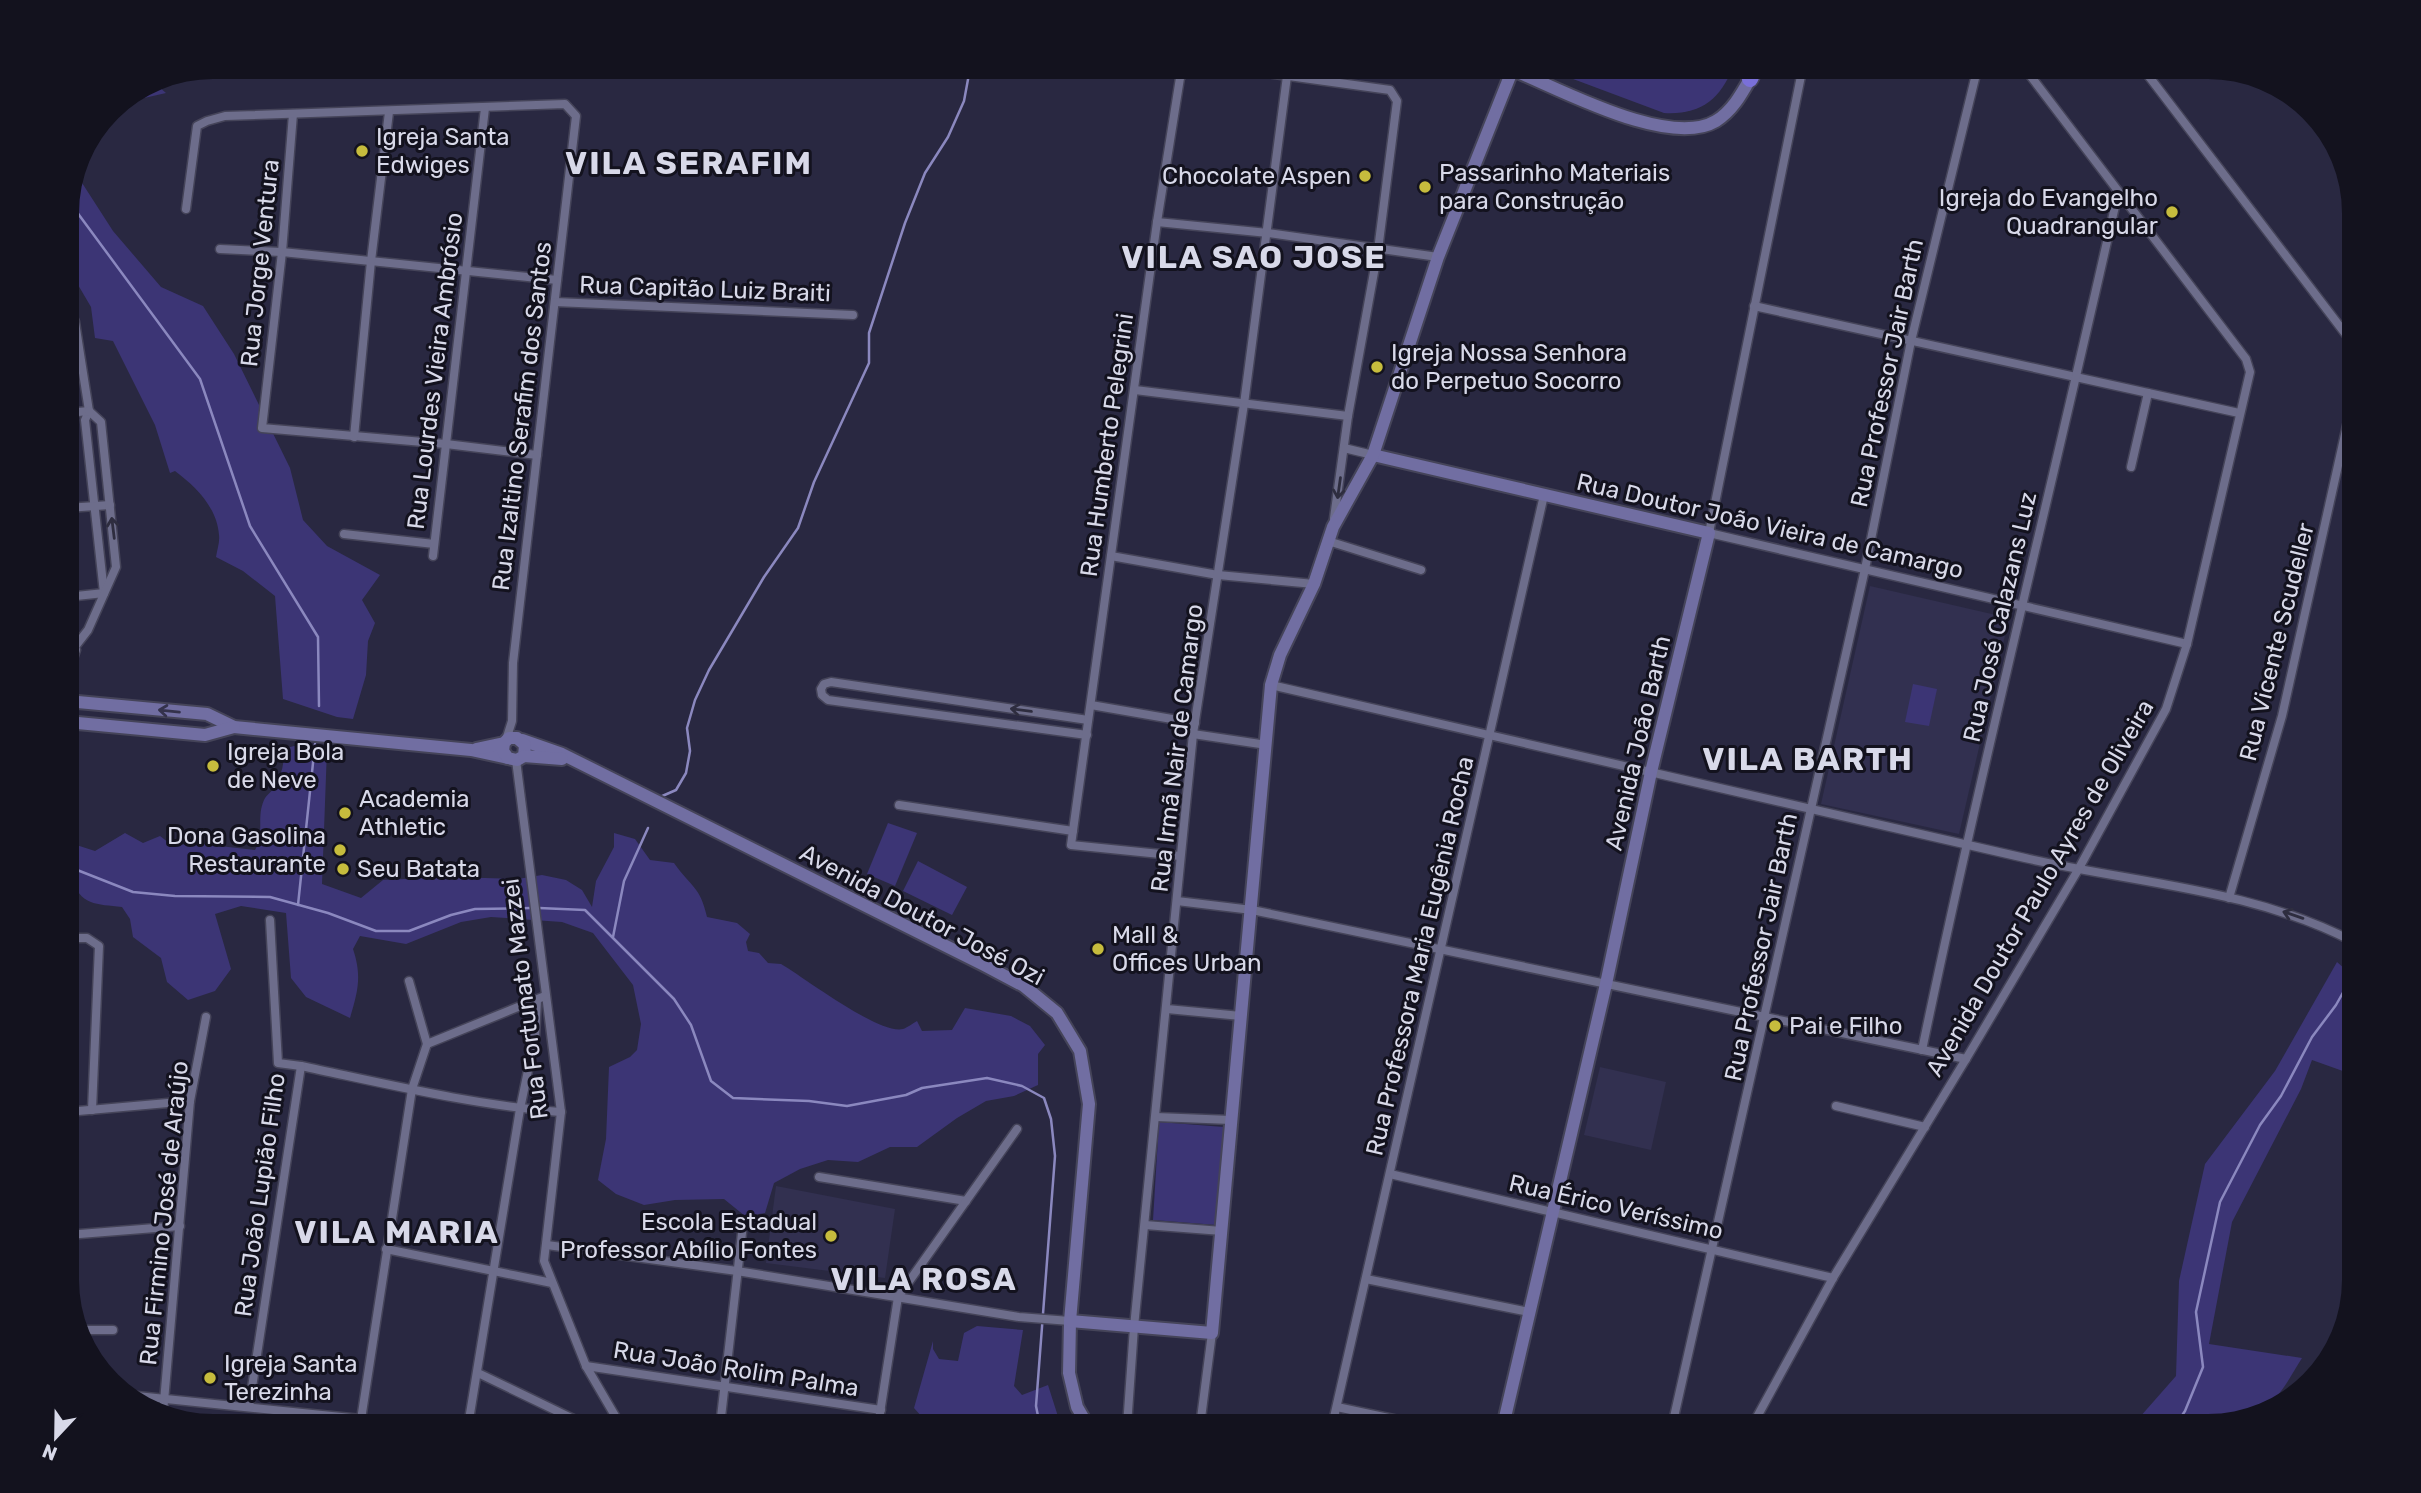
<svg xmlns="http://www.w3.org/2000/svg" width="2421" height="1493" font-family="Rubik,sans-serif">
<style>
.built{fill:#323050}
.green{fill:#3c3575}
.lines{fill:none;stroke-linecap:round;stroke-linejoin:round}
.stream{stroke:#8b88bf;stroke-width:2.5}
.street-casing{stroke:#454459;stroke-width:11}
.secondary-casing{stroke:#454459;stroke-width:16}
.highway-casing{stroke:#454459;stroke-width:19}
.street{stroke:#6d6d8b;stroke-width:8}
.secondary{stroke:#716ea2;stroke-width:12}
.highway{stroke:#7a70d9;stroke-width:16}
.oneway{stroke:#2e2d3f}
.oneway2{stroke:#34324c}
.poi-dot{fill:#c6bc3d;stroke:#13121e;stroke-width:2.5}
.labels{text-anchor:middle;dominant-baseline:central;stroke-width:6;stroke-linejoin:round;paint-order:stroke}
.poi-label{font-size:24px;fill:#d8d9e9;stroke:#13121e;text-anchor:start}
.street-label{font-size:24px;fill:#d8d9e9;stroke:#13121e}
.district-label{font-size:32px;font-weight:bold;letter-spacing:2px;fill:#d8d9e9;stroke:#13121e}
</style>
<rect width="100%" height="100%" fill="#292841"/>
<!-- built -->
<g class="built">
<polygon points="1870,586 2009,618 1959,834 1821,804"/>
<polygon points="1600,1067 1666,1082 1651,1150 1584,1135"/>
<polygon points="776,1186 895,1209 885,1278 766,1263"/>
</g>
<!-- green -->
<g class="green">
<path d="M1541 67 1733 66V67C1720 100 1700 115 1664 113Z"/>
<polygon points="152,81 166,93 131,101 113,113 107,112"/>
<path d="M75 172 113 231 161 287 203 306 234 354 290 468 303 520 327 546 380 575 362 600 375 623 368 641 366 675 353 719 337 717 283 699 275 596 243 571 216 557C217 550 220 542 219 535 217 507 195 486 175 471L170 473 155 425 113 341 95 338 91 307 67 266V203Z"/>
<polygon points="1913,684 1937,689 1929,726 1905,722"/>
<path d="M294 746 327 749 322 884 361 898 383 880 451 877 518 879 542 875 566 880 582 890 592 907 596 881 614 847V833L635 839 650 860 674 863C691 887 700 886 707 917L737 923 750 934 746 942 748 951 759 953 768 963 781 964C805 978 879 1035 903 1029 907 1028 913 1023 917 1021L922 1031 952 1030 965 1008 1011 1016 1030 1026 1045 1045 1038 1054V1085L1014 1096 986 1101 957 1118 917 1147H890L858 1162 828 1160 800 1169 774 1183 765 1213 745 1216 724 1199 675 1200 644 1205 616 1194 598 1180 606 1139 609 1067 630 1057 637 1050 641 1024 633 985 593 933 562 922 491 917 461 922 406 944 360 936 353 949C362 976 358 991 350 1018L306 997 291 978 286 913 241 906 215 914 231 969 215 991 188 1000 167 982 161 958 133 937 130 919 122 907C97 904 79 906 72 877L67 876V842L95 851 125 833 143 843 160 836 173 846 193 843 255 850C265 833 256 818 264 800 266 795 272 792 274 787 282 774 285 763 283 749Z"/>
<polygon points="888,823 917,833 895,886 867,874"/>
<polygon points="918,861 967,887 952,915 903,891"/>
<path d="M2337 962 2354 977V1017L2347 1040 2354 1050V1075L2312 1060 2301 1089 2232 1222 2209 1344 2302 1358C2294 1370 2285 1389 2274 1399 2233 1432 2182 1426 2132 1426L2176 1376 2179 1281 2205 1164 2275 1071Z"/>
<polygon points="1159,1122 1224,1127 1217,1225 1153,1220"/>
<polygon points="977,1326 1023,1330 1014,1386 1022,1395 1048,1385 1061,1426 934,1426 936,1418 922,1417 914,1408 933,1341 933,1349 939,1359 958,1361 964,1333"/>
</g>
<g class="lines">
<!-- stream -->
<g class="stream">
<polyline points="2309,113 2349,186"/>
<polyline points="68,200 200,379 250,526 318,637 319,706"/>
<polyline points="660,797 676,790 686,773 690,751 687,728 695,700 709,670 764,577 798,528 814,482 869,363 869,333 905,223 925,173 948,137 964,101 969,74 965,66"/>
<polyline points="67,866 133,892 175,896 270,897 328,913 376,931 409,931 451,915 475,909 532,908"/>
<polyline points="298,905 315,744"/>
<polyline points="539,908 585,910 674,999 691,1025 711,1081 733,1098 809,1101 847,1106 906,1095 922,1088 987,1078 1022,1086 1044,1098 1051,1119 1055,1156 1036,1406 1040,1426"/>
<polyline points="613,937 624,881 648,828"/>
<polyline points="2175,1426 2185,1411 2203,1367 2196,1312 2220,1202 2260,1125 2281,1096 2312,1037 2336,1005 2354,973"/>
</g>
<!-- street casing -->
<g class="street-casing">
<g id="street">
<polyline points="1217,66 1390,90 1397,101 1378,250 1348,416 1334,518"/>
<polyline points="1803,66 1709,533 2187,644"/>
<polyline points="2141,66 2354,345"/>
<polyline points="293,114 282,252 262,428 446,444 537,455"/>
<polyline points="186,209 197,126 207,121 225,116 565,104 576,116 513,663 512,721 506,740"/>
<polyline points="2354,220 2354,256"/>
<polyline points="1157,222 1268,233 1438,257"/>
<polyline points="220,249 282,252 557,280"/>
<polyline points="67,302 75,322 89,411 85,420 104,593"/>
<polyline points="555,302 853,315"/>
<polyline points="1754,306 2239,413"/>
<polyline points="1135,390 1348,416"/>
<polyline points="67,413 89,411"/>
<polyline points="354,437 371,261 389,112"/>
<polyline points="1344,448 1373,455"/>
<polyline points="2131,467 2148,393"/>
<polyline points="67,508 110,505"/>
<polyline points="344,534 434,544"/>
<polyline points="1328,541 1421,570"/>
<polyline points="433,556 485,108"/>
<polyline points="1111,556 1218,575 1314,584"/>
<polyline points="67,597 104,593"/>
<polyline points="67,657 88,630 116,567 101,422 89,411"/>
<polyline points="67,676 76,650"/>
<path d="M1271 685C1522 743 1774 800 2025 858 2134 883 2253 889 2354 942"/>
<polyline points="1091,705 1195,723"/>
<polyline points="1193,734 1267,745"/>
<polyline points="1087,735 828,700 822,695 821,689 824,684 831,682 1088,720"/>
<polyline points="516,760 561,1112 544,1261 586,1366 621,1426"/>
<polyline points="899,805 1073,831"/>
<polyline points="1180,856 1071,845 1157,222 1180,78 1188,66"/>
<polyline points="2229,898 2282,716 2354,394"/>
<polyline points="1177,901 1252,910 1966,1059"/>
<polyline points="67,938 87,938 99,946 92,1110"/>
<polyline points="409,981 427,1044"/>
<polyline points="1167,1009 1241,1016"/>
<path d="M1922 1050C1982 763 2054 479 2118 193"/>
<path d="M301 1066C387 1084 473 1105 561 1112"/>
<polyline points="1836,1106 1925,1127"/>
<polyline points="67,1112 190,1101"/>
<polyline points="1156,1117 1231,1120"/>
<polyline points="1390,1174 1833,1278"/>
<polyline points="819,1177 966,1201"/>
<polyline points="1145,1225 1222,1231"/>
<polyline points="67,1235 180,1226"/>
<polyline points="547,1245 737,1271 1019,1317 1070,1321"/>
<polyline points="386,1249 552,1283"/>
<polyline points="1366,1279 1529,1312"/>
<polyline points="79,1330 113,1330"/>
<polyline points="586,1366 881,1410"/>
<polyline points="478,1373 588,1426"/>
<polyline points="127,1395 361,1419 383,1426"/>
<polyline points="249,1407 301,1066 278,1063 270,920"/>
<polyline points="1337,1407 1426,1426"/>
<polyline points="163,1413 190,1101 206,1017"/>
<polyline points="1126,1422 1155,1426"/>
<polyline points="360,1426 412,1089 427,1044 545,996"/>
<polyline points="468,1426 520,1109 535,1037 537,1000"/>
<polyline points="720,1426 742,1233"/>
<polyline points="878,1426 898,1297 1017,1129"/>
<polyline points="1127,1426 1134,1327 1193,734 1244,404 1287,76"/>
<polyline points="1200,1426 1212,1333"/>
<polyline points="1332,1426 1544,495"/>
<polyline points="1672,1426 1865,569 1911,341 1978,66"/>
<polyline points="1752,1426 1833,1278 1966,1059 2078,870 2166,709 2187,644 2250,372 2246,359 2023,66"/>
</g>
</g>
<!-- secondary casing -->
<g class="secondary-casing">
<g id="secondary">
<path d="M1513 70C1560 89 1669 149 1716 121 1732 111 1741 95 1750 79"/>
<polyline points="1373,455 1709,533 1651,772 1606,984 1503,1426"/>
<polyline points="67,701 207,714 234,727 471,750 508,758"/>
<polyline points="67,722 205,735 234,727"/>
<polyline points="522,740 562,754 984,965 1024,986 1057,1013 1080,1051 1089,1104 1070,1321 1069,1373 1077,1407 1088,1426"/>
<polyline points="476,749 504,743 509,738 517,738 525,745 524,756 517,760 508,758 503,751 504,743"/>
<polyline points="524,756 562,759"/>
<polyline points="1070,1321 1212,1333 1271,685 1280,655 1314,584 1333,527 1373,455 1438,257 1514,66"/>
</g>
</g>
<!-- highway casing -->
<g class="highway-casing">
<polyline id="highway" points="1750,79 1756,66"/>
</g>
<!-- street -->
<use href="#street" class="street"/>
<!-- secondary -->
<use href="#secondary" class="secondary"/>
<!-- highway -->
<use href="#highway" class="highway"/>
</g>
<!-- one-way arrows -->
<defs><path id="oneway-shaft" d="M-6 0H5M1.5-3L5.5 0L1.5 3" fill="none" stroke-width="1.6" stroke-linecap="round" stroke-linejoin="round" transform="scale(1.75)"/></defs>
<g class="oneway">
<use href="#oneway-shaft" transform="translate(1339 488) rotate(98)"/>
<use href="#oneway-shaft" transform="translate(113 528) rotate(-97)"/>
<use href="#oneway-shaft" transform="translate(1021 710) rotate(-172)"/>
<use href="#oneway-shaft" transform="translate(2293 915) rotate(-161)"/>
</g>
<use class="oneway2" href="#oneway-shaft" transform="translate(169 711) rotate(-174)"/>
<!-- markers -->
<g class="poi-dot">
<circle cx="362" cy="151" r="7"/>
<circle cx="1365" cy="176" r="7"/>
<circle cx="1425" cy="187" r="7"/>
<circle cx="2172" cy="212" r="7"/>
<circle cx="1377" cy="367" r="7"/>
<circle cx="213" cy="766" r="7"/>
<circle cx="345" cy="813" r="7"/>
<circle cx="340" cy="850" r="7"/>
<circle cx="343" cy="869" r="7"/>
<circle cx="1098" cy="949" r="7"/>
<circle cx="1775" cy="1026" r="7"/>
<circle cx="831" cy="1236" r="7"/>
<circle cx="210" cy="1378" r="7"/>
</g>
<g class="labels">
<!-- poi labels -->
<g class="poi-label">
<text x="376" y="137">Igreja Santa<tspan x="376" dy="28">Edwiges</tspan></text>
<text x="1439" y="173">Passarinho Materiais<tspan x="1439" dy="28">para Construção</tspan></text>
<text x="1351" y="176" text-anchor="end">Chocolate Aspen</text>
<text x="2158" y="198" text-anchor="end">Igreja do Evangelho<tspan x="2158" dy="28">Quadrangular</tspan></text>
<text x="1391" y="353">Igreja Nossa Senhora<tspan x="1391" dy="28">do Perpetuo Socorro</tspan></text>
<text x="227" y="752">Igreja Bola<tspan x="227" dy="28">de Neve</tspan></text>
<text x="359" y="799">Academia<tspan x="359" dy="28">Athletic</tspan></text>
<text x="326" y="836" text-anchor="end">Dona Gasolina<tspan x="326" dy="28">Restaurante</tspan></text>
<text x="357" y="869">Seu Batata</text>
<text x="1112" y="935">Mall &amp;<tspan x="1112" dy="28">Offices Urban</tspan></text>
<text x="1789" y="1026">Pai e Filho</text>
<text x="817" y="1222" text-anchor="end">Escola Estadual<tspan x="817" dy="28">Professor Abílio Fontes</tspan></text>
<text x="224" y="1364">Igreja Santa<tspan x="224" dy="28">Terezinha</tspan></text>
</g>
<!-- street labels -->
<g class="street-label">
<text transform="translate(260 263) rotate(-84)">Rua Jorge Ventura</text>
<text transform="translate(705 289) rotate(2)">Rua Capitão Luiz Braiti</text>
<text transform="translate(435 371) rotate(-83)">Rua Lourdes Vieira Ambrósio</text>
<text transform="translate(1887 373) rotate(-78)">Rua Professor Jair Barth</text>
<text transform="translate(522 416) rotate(-83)">Rua Izaltino Serafim dos Santos</text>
<text transform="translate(1107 445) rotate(-82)">Rua Humberto Pelegrini</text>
<text transform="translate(1770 526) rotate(13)">Rua Doutor João Vieira de Camargo</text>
<text transform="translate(2000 617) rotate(-77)">Rua José Calazans Luz</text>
<text transform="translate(2277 642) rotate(-76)">Rua Vicente Scudeller</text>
<text transform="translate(1638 743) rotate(-77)">Avenida João Barth</text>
<text transform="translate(1177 748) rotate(-83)">Rua Irmã Nair de Camargo</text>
<text transform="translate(2040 888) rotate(-60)">Avenida Doutor Paulo Ayres de Oliveira</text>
<text transform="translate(922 915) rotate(28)">Avenida Doutor José Ozi</text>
<text transform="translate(1761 947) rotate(-78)">Rua Professor Jair Barth</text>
<text transform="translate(1420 956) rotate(-77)">Rua Professora Maria Eugênia Rocha</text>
<text transform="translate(525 999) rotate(-97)">Rua Fortunato Mazzei</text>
<text transform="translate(260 1195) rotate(-82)">Rua João Lupião Filho</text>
<text transform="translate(1616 1207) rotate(13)">Rua Érico Veríssimo</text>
<text transform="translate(164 1213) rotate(-84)">Rua Firmino José de Araújo</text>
<text transform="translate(736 1369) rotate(9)">Rua João Rolim Palma</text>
</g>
<!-- district labels -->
<g class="district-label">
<text x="689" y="163">VILA SERAFIM</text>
<text x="1254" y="257">VILA SAO JOSE</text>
<text x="1808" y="759">VILA BARTH</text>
<text x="397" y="1232">VILA MARIA</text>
<text x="924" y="1279">VILA ROSA</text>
</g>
</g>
<!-- crop -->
<path d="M0 0H2421V1493H0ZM213 79H2208A134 134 0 0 1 2342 213V1280A134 134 0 0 1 2208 1414H213A134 134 0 0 1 79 1280V213A134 134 0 0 1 213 79Z" fill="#13121e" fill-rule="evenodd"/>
<!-- north arrow -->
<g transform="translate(56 1437) rotate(202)" stroke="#13121e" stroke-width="5" paint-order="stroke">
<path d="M0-5L12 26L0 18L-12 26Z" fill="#d8d9e9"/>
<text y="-10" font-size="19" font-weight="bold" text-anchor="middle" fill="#d8d9e9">N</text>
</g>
</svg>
